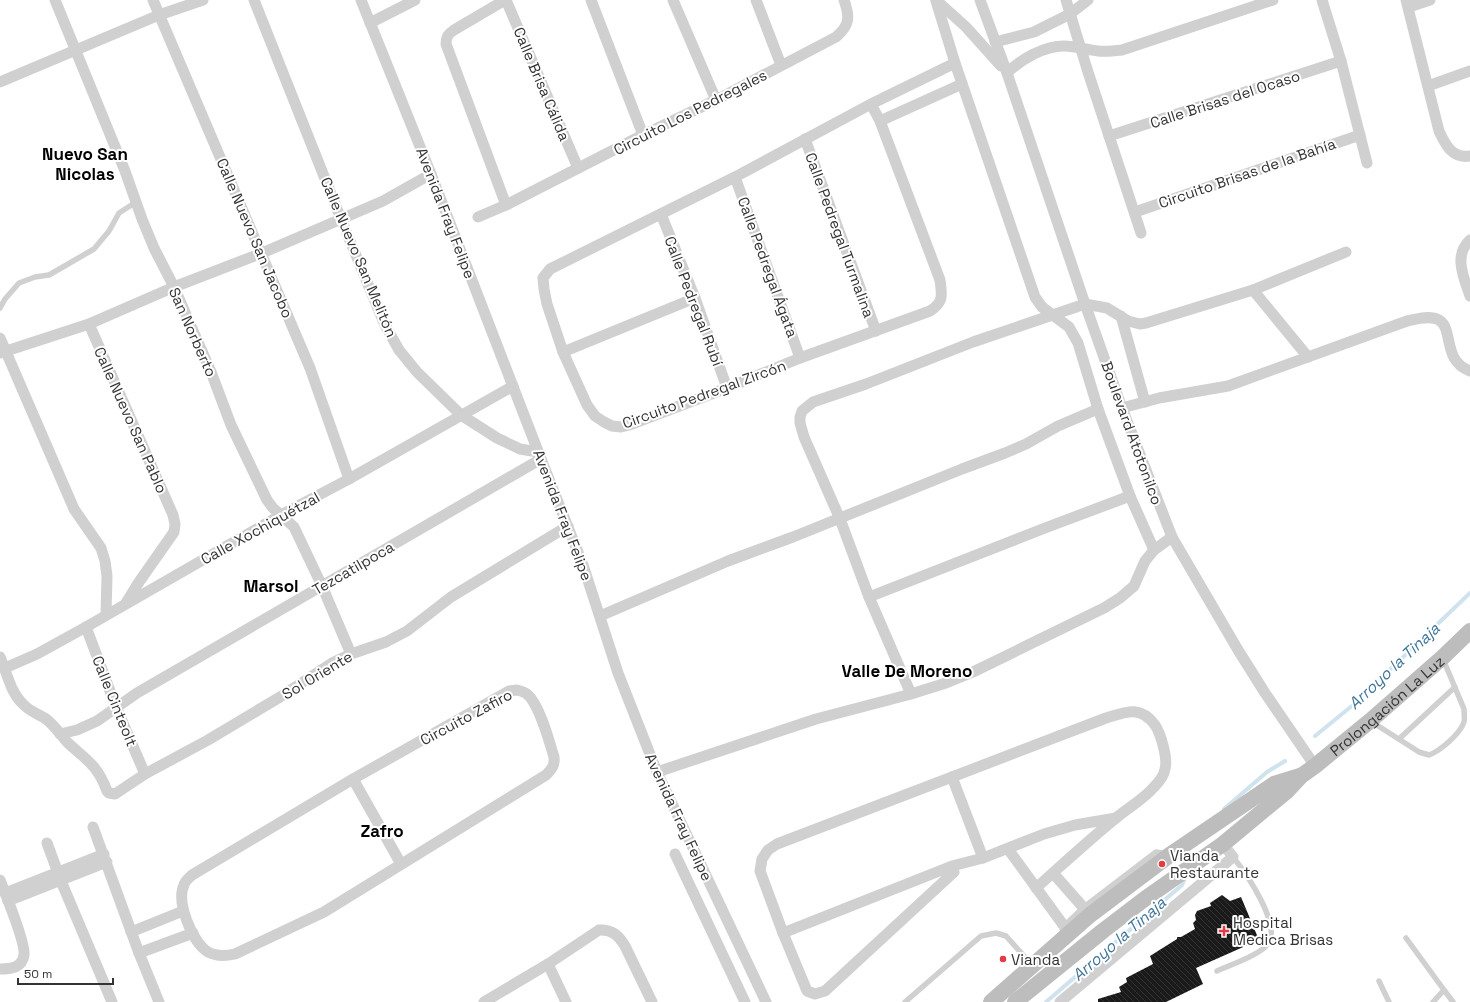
<svg xmlns="http://www.w3.org/2000/svg" width="1470" height="1002" font-family="'Space Grotesk',sans-serif">
<style>
.lines{fill:none;stroke-linecap:round;stroke-linejoin:round}
.stream{stroke:#cfe2ee;stroke-width:4}
.building{fill:url(#building-back-hatch)}
.service{stroke:#d0d0d0;stroke-width:5.5}
.minor{stroke:#d0d0d0;stroke-width:11}
.secondary{stroke:#bdbdbd;stroke-width:16}
.poi-dot{fill:#e63946;stroke:#fff;stroke-width:1.5}
.labels{text-anchor:middle;dominant-baseline:central;stroke-width:4;stroke-linejoin:round;paint-order:stroke}
.street-label{font-size:15px;fill:#333;stroke:#fff}
.poi-label{font-size:15px;fill:#333;stroke:#fff;text-anchor:start}
.water-label{font-size:16px;font-style:italic;fill:#3f7597;stroke:#fff}
.quarter-label{font-size:17px;font-weight:bold;fill:#000;stroke:#fff}
</style>
<defs>
<pattern id="building-back-hatch" width="6" height="6" patternUnits="userSpaceOnUse"><rect width="6" height="6" fill="#1a1a1a"/><path d="M-1 5l2 2M0 0l6 6M5-1l2 2" fill="none" stroke="#333"/></pattern>
</defs>
<rect width="100%" height="100%" fill="#fff"/>
<g class="lines">
<!-- stream -->
<g class="stream">
<polyline points="1315,736 1353,705 1470,593"/>
<polyline points="1224,809 1267,772 1285,761"/>
<polyline points="1046,1002 1182,885 1185,878"/>
</g>
</g>
<!-- building -->
<polygon class="building" points="1222,895 1230,901 1241,897 1259,940 1196,968 1203,984 1166,1002 1098,1002 1098,999 1121,992 1119,987 1127,982 1126,978 1153,964 1150,956 1177,939 1177,937 1181,937 1195,929 1193,923 1196,920 1195,915 1197,911 1211,906 1210,903"/>
<g class="lines">
<!-- service -->
<g class="service">
<polyline points="0,308 5,299 19,283 35,277 49,275 94,249 109,231 119,213 136,202"/>
<path d="M1372 722 1419 752 1429 755C1440 751 1460 734 1464 722 1465 718 1464 714 1464 709L1443 659"/>
<polyline points="1399,739 1455,687"/>
<polyline points="1064,926 1084,907 1156,852 1167,854"/>
<polyline points="1406,938 1444,990"/>
<path d="M1217 971C1230 965 1260 955 1268 944 1282 925 1246 873 1233 857"/>
<polyline points="1379,981 1389,1002"/>
<polyline points="905,1002 981,936 996,933 1006,936 1031,964"/>
<polyline points="1433,1002 1444,990 1453,1002"/>
</g>
<!-- minor -->
<g class="minor">
<polyline points="55,0 125,171 142,219 154,248 174,287 211,372 231,425 267,500 273,508 294,527 322,586 351,654"/>
<polyline points="153,0 310,368 349,479"/>
<polyline points="254,0 341,219 384,323 399,350 417,372 461,415 497,438 520,449 538,452"/>
<polyline points="361,0 431,174 541,459 583,565 618,673 657,772 766,1002"/>
<path d="M505 0 454 30C448 34 446 37 446 44L506 205"/>
<polyline points="506,0 578,168"/>
<polyline points="591,0 643,135"/>
<polyline points="673,0 716,100"/>
<polyline points="756,0 781,65"/>
<polyline points="936,0 966,27 1001,66"/>
<polyline points="980,0 1007,73 1085,304 1122,408 1172,537 1238,650 1265,693 1315,766"/>
<polyline points="1066,0 1087,69 1141,233"/>
<polyline points="1322,0 1341,61 1367,163"/>
<path d="M1406 0 1439 131C1445 144 1452 159 1470 156"/>
<polyline points="936,1 955,63 1035,297 1042,307 1069,327 1078,343 1098,409 1130,496 1154,550"/>
<polyline points="1409,7 1430,0"/>
<polyline points="370,23 415,0"/>
<polyline points="995,42 1034,32 1070,14 1088,0"/>
<path d="M1007 73C1021 59 1044 46 1064 46 1076 46 1087 50 1098 51 1106 52 1114 51 1122 50L1273 0"/>
<polyline points="0,82 159,15 203,0"/>
<polyline points="1428,86 1470,71"/>
<path d="M871 104 880 121 940 280C942 295 944 302 930 311L800 358 727 388 629 425 621 427 612 426 604 422 595 416 587 405 563 352 547 304 544 289 543 278 550 269 735 177 871 104 955 63"/>
<polyline points="880,121 962,84"/>
<polyline points="1109,136 1341,61"/>
<polyline points="805,139 876,331"/>
<polyline points="735,177 800,358"/>
<polyline points="1135,212 1360,135"/>
<polyline points="661,214 695,298 727,388"/>
<path d="M478 217 506 205 643 135 716 100 836 37C850 25 850 17 844 0"/>
<path d="M1470 240C1453 255 1464 278 1470 296"/>
<polyline points="1253,290 1308,357"/>
<polyline points="1121,316 1145,402"/>
<polyline points="89,324 173,515 175,524 174,532 139,582 126,603"/>
<polyline points="0,338 74,509 101,548 105,561 107,576 106,615"/>
<polyline points="563,352 695,298"/>
<polyline points="0,353 89,324 174,287 262,253 383,201 431,174"/>
<path d="M1122 408 1159 398 1228 386 1407 321C1416 319 1430 315 1439 320 1454 329 1442 361 1470 371"/>
<polyline points="869,597 1045,528 1130,496"/>
<polyline points="600,616 728,561 793,537 962,469 1005,453 1026,444 1058,426 1098,409"/>
<polyline points="86,627 116,707 145,774"/>
<path d="M0 657C7 672 10 692 23 704 29 711 38 714 46 719 54 725 60 734 67 742 86 760 97 764 107 791L109 793 115 794 145 774 208 740 280 697 332 663 351 654 386 642 407 631 451 597 568 526"/>
<polyline points="5,668 37,654 86,627 281,515 349,479 513,386"/>
<path d="M517 690C521 691 525 692 528 695 540 706 549 741 554 757 555 765 552 769 546 775L324 912 235 954C226 956 217 957 208 952 192 942 176 902 184 885 185 881 189 878 192 875L353 779 509 691Z"/>
<polyline points="911,694 869,597 840,519 804,437 800,423 800,417 802,411 813,402 866,384 973,342 1085,304 1107,308 1128,321 1140,324 1146,323 1253,290 1346,252"/>
<polyline points="60,734 77,730 97,721 137,693 541,459"/>
<polyline points="657,772 816,719 911,694 946,683 973,672 1104,608 1120,598 1134,586 1145,561 1154,550 1172,537"/>
<polyline points="952,777 983,858 1044,834 1075,825 1116,818"/>
<polyline points="353,779 401,864"/>
<polyline points="93,827 139,953 159,1002"/>
<polyline points="47,843 61,881 112,1002"/>
<polyline points="1008,849 1064,926 1068,935"/>
<polyline points="675,854 745,1002"/>
<polyline points="952,866 954,872 825,991 815,994 807,991 783,933 952,866 983,858"/>
<polyline points="1053,873 1090,915"/>
<path d="M0 880C5 893 26 943 24 955 22 968 11 969 0 969"/>
<polyline points="5,893 104,854"/>
<polyline points="8,901 107,862"/>
<polyline points="131,932 183,911"/>
<path d="M783 933 760 871 762 859 768 850 777 844 1106 718C1126 712 1140 705 1155 725 1161 734 1168 759 1165 769 1164 776 1159 782 1154 787 1144 799 1129 807 1116 818 1089 840 1063 864 1036 888"/>
<polyline points="139,953 193,933"/>
<polyline points="548,964 566,1002"/>
<path d="M484 1002 548 964 599 930C612 929 619 936 625 946L652 1002"/>
<polyline points="1060,1002 1233,857 1223,844"/>
</g>
<!-- secondary -->
<g class="secondary">
<polyline points="991,1002 1090,915 1171,854 1274,784 1300,776"/>
<path id="s1" d="M1015 1002 1104 930 1146 898 1223 844 1287 791 1301 776 1315 766 1370 721 1443 657 1470 631"/>
</g>
</g>
<!-- markers -->
<g class="poi-dot">
<circle cx="1162" cy="864" r="4"/>
<path d="M1222 925h4v4h4v4h-4v4h-4v-4h-4v-4h4z"/>
<circle cx="1003" cy="959" r="4"/>
</g>
<g class="labels">
<!-- street labels -->
<g class="street-label">
<text transform="translate(542 84) rotate(67)">Calle Brisa Cálida</text>
<text transform="translate(1225 99) rotate(-18)">Calle Brisas del Ocaso</text>
<text transform="translate(690 112) rotate(-27)">Circuito Los Pedregales</text>
<text transform="translate(1247 173) rotate(-19)">Circuito Brisas de la Bahía</text>
<text transform="translate(446 213) rotate(69)">Avenida Fray Felipe</text>
<text transform="translate(840 235) rotate(70)">Calle Pedregal Turmalina</text>
<text transform="translate(255 238) rotate(67)">Calle Nuevo San Jacobo</text>
<text transform="translate(359 257) rotate(67)">Calle Nuevo San Melitón</text>
<text transform="translate(768 267) rotate(70)">Calle Pedregal Ágata</text>
<text transform="translate(694 301) rotate(69)">Calle Pedregal Rubí</text>
<text transform="translate(193 332) rotate(66)">San Norberto</text>
<text transform="translate(704 394) rotate(-20)">Circuito Pedregal Zircón</text>
<text transform="translate(131 420) rotate(66)">Calle Nuevo San Pablo</text>
<text transform="translate(1132 433) rotate(70)">Boulevard Atotonilco</text>
<text transform="translate(563 515) rotate(69)">Avenida Fray Felipe</text>
<text transform="translate(260 528) rotate(-29)">Calle Xochiquétzal</text>
<text transform="translate(353 568) rotate(-30)">Tezcatilpoca</text>
<text transform="translate(317 675) rotate(-31)">Sol Oriente</text>
<text transform="translate(115 701) rotate(68)">Calle Cinteolt</text>
<text stroke="none"><textPath href="#s1" startOffset="476">Prolongación La Luz</textPath></text>
<text transform="translate(466 717) rotate(-28)">Circuito Zafiro</text>
<text transform="translate(679 817) rotate(65)">Avenida Fray Felipe</text>
</g>
<!-- poi labels -->
<g class="poi-label">
<text x="1170" y="855">Vianda<tspan x="1170" dy="17">Restaurante</tspan></text>
<text x="1233" y="922">Hospital<tspan x="1233" dy="17">Medica Brisas</tspan></text>
<text x="1011" y="959">Vianda</text>
</g>
<!-- water labels -->
<g class="water-label">
<text transform="translate(1394 666) rotate(-43)">Arroyo la Tinaja</text>
<text transform="translate(1119 939) rotate(-41)">Arroyo la Tinaja</text>
</g>
<!-- quarter labels -->
<g class="quarter-label">
<text x="85" y="154">Nuevo San<tspan x="85" dy="20">Nicolas</tspan></text>
<text x="271" y="586">Marsol</text>
<text x="907" y="671">Valle De Moreno</text>
<text x="382" y="831">Zafro</text>
</g>
</g>
<!-- scale -->
<path d="M18 978v6h95v-6" fill="none" stroke="#333333" stroke-width="2"/>
<text x="24" y="978" font-size="12" fill="#333333" stroke="#ffffff" stroke-width="3" paint-order="stroke">50 m</text>
</svg>
